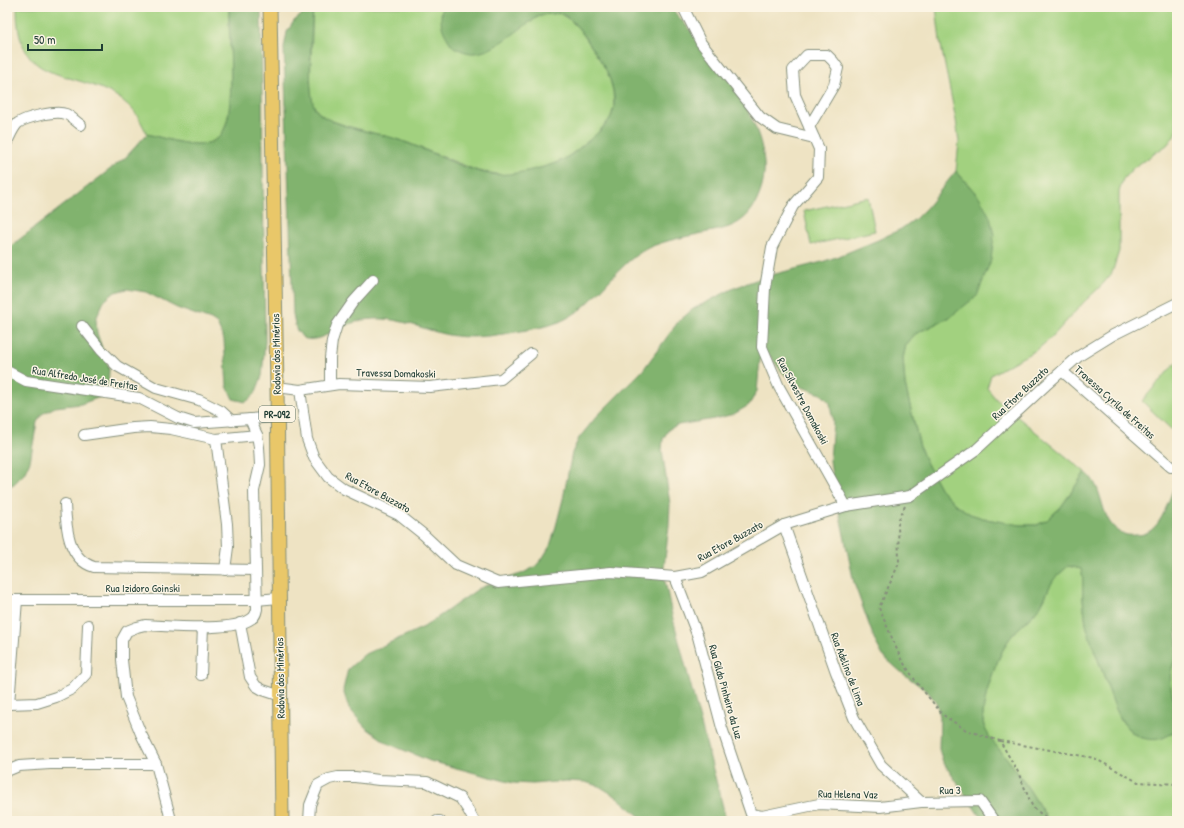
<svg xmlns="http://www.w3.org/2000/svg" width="1184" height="828" font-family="'Patrick Hand',sans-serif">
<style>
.green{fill:#a2d17f;stroke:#60875a}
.forest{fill:#81b36e;stroke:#507851}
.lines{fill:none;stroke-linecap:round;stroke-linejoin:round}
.minor-casing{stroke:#86907c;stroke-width:12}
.major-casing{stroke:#86907c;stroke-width:15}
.path{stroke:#86907c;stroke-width:2;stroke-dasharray:3 3;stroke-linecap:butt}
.minor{stroke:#fff;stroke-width:10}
.major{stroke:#e9c769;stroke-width:13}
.labels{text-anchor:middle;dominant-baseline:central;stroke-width:3;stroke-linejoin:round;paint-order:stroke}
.shield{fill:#fcf5e5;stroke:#617469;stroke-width:1}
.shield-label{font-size:10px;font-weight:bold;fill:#1f3d34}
.street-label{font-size:11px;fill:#1f3d34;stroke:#fcf5e5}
</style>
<rect width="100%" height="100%" fill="#fcf5e5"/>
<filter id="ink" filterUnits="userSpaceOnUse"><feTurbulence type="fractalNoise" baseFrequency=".025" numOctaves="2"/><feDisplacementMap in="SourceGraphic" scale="8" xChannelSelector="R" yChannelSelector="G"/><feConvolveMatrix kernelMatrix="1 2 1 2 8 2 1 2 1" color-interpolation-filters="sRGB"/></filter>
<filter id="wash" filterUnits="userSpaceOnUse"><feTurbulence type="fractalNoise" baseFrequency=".012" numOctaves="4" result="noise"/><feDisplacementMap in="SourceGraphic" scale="16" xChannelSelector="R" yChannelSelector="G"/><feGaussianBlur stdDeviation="0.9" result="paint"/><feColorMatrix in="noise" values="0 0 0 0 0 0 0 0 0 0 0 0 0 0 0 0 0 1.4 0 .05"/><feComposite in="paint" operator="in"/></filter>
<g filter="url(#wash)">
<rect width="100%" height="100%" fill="#eee3c3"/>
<!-- green -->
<g class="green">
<path d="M17 7H229C228 35 238 117 220 136 216 141 207 144 201 144 183 145 164 138 147 134 142 124 137 113 129 106 112 89 88 84 66 77 57 74 46 71 38 65 26 56 19 40 18 25 17 19 17 13 17 7Z"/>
<polygon points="313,7 442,7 441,14 527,24 541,15 559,13 570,20 581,31 603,64 609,76 613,91 614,107 610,119 593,138 566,158 551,165 518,174 503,175 478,171 408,143 392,138 347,126 327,119 317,111 312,102 310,86"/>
<polygon points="936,7 1177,7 1177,132 1167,145 1133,168 1123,179 1119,192 1119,251 1112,273 1102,285 1084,302 1051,338 1038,349 1001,369 991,375 987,388 996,399 1009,410 1085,472 1061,507 1047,520 1037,525 1020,525 986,519 970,514 955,504 940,488 925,460 920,447 905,385 903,358 906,345 915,334 950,317 980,198 956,171 959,142 956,120 940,41"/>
<polygon points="868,197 875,231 811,245 804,211"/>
<polygon points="1177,361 1177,435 1142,401"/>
<path d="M1068 566 1081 569 1083 574V600L1086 624 1093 645 1114 704 1121 720 1132 733 1141 738 1175 731 1177 722 1176 821H1049C1037 803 1026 783 1012 765 1004 754 988 740 984 726 978 707 998 654 1010 638 1019 626 1032 618 1041 605 1046 597 1048 588 1053 580 1056 575 1064 571 1068 566Z"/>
<path d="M1177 658V718C1173 700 1164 675 1177 658Z"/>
</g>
<!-- forest -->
<g class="forest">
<path d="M229 7H261L265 341 262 376 255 394 246 402 233 399 227 386 224 340 217 324 211 320 177 308 146 292 127 289 115 292 104 301 96 319 97 333 109 369 108 388 100 397 81 404 55 407 42 414 37 422 30 461 24 474 14 484 7 487V249L126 157 147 134C164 138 183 145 201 144 207 144 216 141 220 136 238 117 228 35 229 7Z"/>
<path d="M311 7H313C312 28 306 96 316 110 328 126 374 132 393 138 422 147 448 162 477 171 498 178 519 173 540 168 549 165 559 163 567 157 573 154 578 149 584 144 596 135 613 122 614 106 616 83 603 64 591 46 584 36 572 16 559 13 557 13 555 14 552 14 549 15 545 14 541 15 538 16 535 19 532 21 513 32 486 61 463 51 455 48 453 48 449 41 441 28 440 23 442 7H670C707 49 783 131 760 193 756 204 750 215 739 222 730 228 719 230 708 232 690 236 665 240 648 248 613 266 596 307 559 322 549 326 537 328 527 330 498 335 469 341 440 333 421 328 403 320 383 319 370 318 356 321 344 326 336 330 321 339 314 339 310 340 306 339 303 338L296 329 293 314 284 48 287 32 294 21Z"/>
<path d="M956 171 980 198 990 217 994 235 991 260 977 296 950 317 915 334 906 345 903 358 905 385 920 447 925 460 940 488 955 504 970 514 986 519 1020 525H1037L1047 520 1061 507 1085 472C1107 488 1097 523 1124 534 1128 536 1133 535 1137 535 1160 535 1167 504 1174 487L1177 484V658C1163 676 1175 699 1177 718 1177 723 1176 727 1175 731 1165 738 1159 741 1147 739 1120 735 1112 698 1104 676 1098 659 1090 641 1086 624 1085 616 1084 607 1083 599 1082 589 1084 578 1081 569L1068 566C1064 571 1056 575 1053 581 1048 588 1046 597 1041 605 1032 618 1019 626 1010 638 998 654 978 707 984 726 989 740 1004 754 1012 765 1026 783 1037 803 1049 821H983L943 762 939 749 940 716 936 702 928 692 901 672 883 656 875 641 854 583 832 477 830 460 833 422 830 403 821 394 794 384 783 373 768 354 760 359 757 391 749 405 734 414 714 419 678 425 669 429 663 439 662 450 670 504 669 525 664 567 665 581 672 615 723 807 725 821H645L617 797 599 786 585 782 566 781 533 784 513 783 430 761 389 744 365 727 349 708 343 690 348 669 365 654 424 627 478 589 492 583 521 574 535 567 542 559 550 546 555 530 563 499 572 453 579 438 597 416 643 370 678 322 693 309 734 288 764 277 822 262 839 256 878 240 901 229 915 219 927 207Z"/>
</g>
</g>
<g filter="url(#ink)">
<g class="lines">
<!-- minor casing -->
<g class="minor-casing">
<g id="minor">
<polyline points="683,7 701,43 760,117 777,129 814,138"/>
<polyline points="809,127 834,85 838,68 833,61 827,55 807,55 793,70 795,95 819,149 818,177 793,206 772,247 765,288 762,347 779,387 846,506"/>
<path d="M7 142C10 136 13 128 18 123 27 117 56 110 66 114 71 116 76 122 81 125"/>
<polyline points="82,326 101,350 117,366 156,388 199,400 221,411 232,421"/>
<polyline points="7,371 26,381 139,398 178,418 194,423 277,417"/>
<polyline points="1062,371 1171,467"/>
<polyline points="330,385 330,358 332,341 337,325 353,302 373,280"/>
<polyline points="277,387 300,390 307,439 314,458 328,477 344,489 399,515 424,535 456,565 498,583 611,572 675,577 702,572 784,525 846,506 910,496 977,449 1046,385 1079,356 1113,335 1177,303"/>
<polyline points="300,390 339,384 430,387 501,379 531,354"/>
<polyline points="84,435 133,428 150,427 171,429 216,439 257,435"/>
<polyline points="216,439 227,524 228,547 225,570"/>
<path d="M65 504C66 528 68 559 94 567L256 570"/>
<polyline points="784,525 836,672 854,718 881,765 921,802"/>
<polyline points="675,577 698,637 722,728 751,814 762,816 819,804 880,807 921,802 980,801 994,821"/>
<polyline points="7,600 256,600 279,598"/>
<polyline points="240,623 250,677 256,686 263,690 281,696"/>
<polyline points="201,675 203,627"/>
<polyline points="9,704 37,703 56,697 72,689 86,674 88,625"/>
<polyline points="7,705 9,704 17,600"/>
<polyline points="7,771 19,766 50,764 156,764"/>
<path d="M169 821 170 816 156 764 141 734 126 697 122 660V640L127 631 137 627 145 625C169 626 233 632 251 619 255 617 256 614 257 609L254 491 260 465 259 447 257 435 250 419"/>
<polyline points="309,821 310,805 318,785 329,779 338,777 355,777 379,780 427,782 460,798 468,810 474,821"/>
<polyline points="437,821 440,821"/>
</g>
</g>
<!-- major casing -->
<g class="major-casing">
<polyline id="major" points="270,7 277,387 282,821"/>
</g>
<!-- path -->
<g class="path">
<polyline points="905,506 898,521 899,563 879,608 901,659 917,683 943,715 966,730 1000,741 1018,772 1033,808 1051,821"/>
<polyline points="1000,741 1094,758 1138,782 1177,784"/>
</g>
<!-- minor -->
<use href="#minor" class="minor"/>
<!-- major -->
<use href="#major" class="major"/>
</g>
</g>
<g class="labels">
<!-- shield labels -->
<rect class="shield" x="259" y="406" width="36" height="16" rx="3"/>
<g class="shield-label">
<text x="277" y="414">PR-092</text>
</g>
<!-- street labels -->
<g class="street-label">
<text transform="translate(276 354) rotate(-91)">Rodovia dos Minérios</text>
<text transform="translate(396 373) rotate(1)">Travessa Domakoski</text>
<text transform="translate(85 378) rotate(9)">Rua Alfredo José de Freitas</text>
<text transform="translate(1020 393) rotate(-43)">Rua Etore Buzzato</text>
<text transform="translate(803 401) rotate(62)">Rua Silvestre Domakoski</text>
<text transform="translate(1115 402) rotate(42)">Travessa Cyrilo de Freitas</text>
<text transform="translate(378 492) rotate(29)">Rua Etore Buzzato</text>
<text transform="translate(730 541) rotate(-29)">Rua Etore Buzzato</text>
<text x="143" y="588">Rua Izidoro Goinski</text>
<text transform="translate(848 669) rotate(69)">Rua Adelino de Lima</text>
<text transform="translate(280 678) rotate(-91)">Rodovia dos Minérios</text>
<text transform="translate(726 692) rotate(74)">Rua Gildo Pinheiro da Luz</text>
<text transform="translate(950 790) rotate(-1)">Rua 3</text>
<text transform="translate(848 794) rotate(1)">Rua Helena Vaz</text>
</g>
</g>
<!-- margin -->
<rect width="1184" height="828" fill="none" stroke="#fcf5e5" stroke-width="24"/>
<!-- scale -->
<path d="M28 44v6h74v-6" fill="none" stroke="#1f3d34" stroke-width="2"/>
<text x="34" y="44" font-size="12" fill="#1f3d34" stroke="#fcf5e5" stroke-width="3" paint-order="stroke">50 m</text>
</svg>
